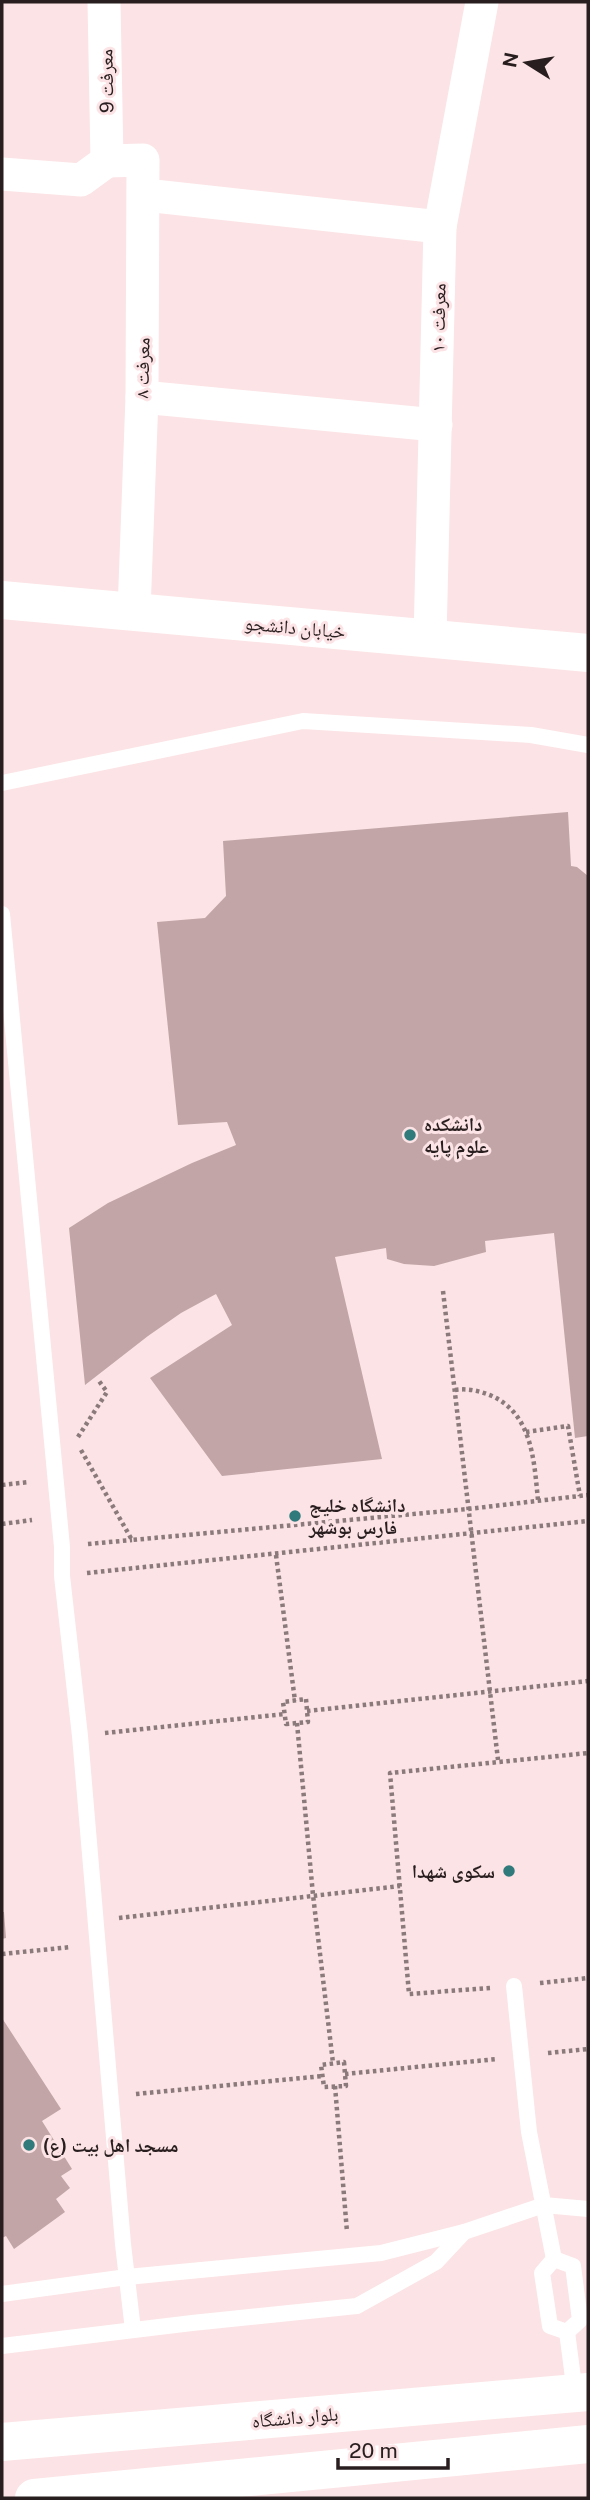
<svg xmlns="http://www.w3.org/2000/svg" width="590" height="2500" font-family="'Public Sans','Noto Naskh Arabic',sans-serif">
<style>
.building{fill:#c2a6a7}
.lines{fill:none;stroke-linecap:round;stroke-linejoin:round}
.path{stroke:#8b7a7b;stroke-width:4.5;stroke-dasharray:3.5 3.5;stroke-linecap:butt}
.service{stroke:#fff;stroke-width:16}
.minor{stroke:#fff;stroke-width:33}
.tertiary{stroke:#fff;stroke-width:38}
.poi-dot{fill:#307a7c;stroke:#fce3e5;stroke-width:2.5}
.labels{text-anchor:middle;dominant-baseline:central;stroke-width:6;stroke-linejoin:round;paint-order:stroke}
.street-label{font-size:19px;fill:#291e1f;stroke:#fce3e5}
.poi-label{font-size:19px;font-weight:bold;fill:#291e1f;stroke:#fce3e5;text-anchor:start}
</style>
<rect width="100%" height="100%" fill="#fce3e5"/>
<!-- building -->
<g class="building">
<polygon points="568,812 571,866 577,867 588,876 588,1436 575,1438 554,1233 485,1241 486,1252 434,1266 404,1264 387,1259 386,1248 335,1257 382,1459 222,1476 150,1378 232,1325 216,1294 181,1313 148,1336 85,1385 69,1228 108,1203 192,1163 236,1145 227,1122 178,1125 157,922 205,918 226,896 223,841"/>
<polygon points="2,1912 4,1912 6,1938 2,1939"/>
<polygon points="2,2018 61,2109 42,2121 72,2169 61,2176 70,2188 56,2199 65,2212 14,2249 6,2236 2,2238"/>
</g>
<g class="lines">
<!-- path -->
<g class="path">
<polyline points="443,1291 498,1760"/>
<path d="M455 1390C468 1388 480 1391 492 1396 533 1415 534 1462 538 1500"/>
<polyline points="526,1432 568,1426 580,1496"/>
<polyline points="78,1437 107,1392 99,1381"/>
<polyline points="81,1450 132,1540 468,1509 588,1495"/>
<polyline points="2,1485 29,1482"/>
<polyline points="2,1524 32,1520"/>
<polyline points="88,1544 132,1540"/>
<polyline points="276,1555 295,1701"/>
<polyline points="87,1573 588,1521"/>
<polygon points="306,1699 308,1722 286,1724 283,1702"/>
<polyline points="307,1711 588,1681"/>
<polyline points="297,1723 313,1895 333,2063"/>
<polyline points="105,1733 285,1714"/>
<polyline points="119,1918 400,1886"/>
<polyline points="2,1954 71,1947"/>
<polyline points="540,1983 588,1978"/>
<polyline points="490,1988 409,1994 390,1773 588,1753"/>
<polyline points="548,2053 588,2049"/>
<polygon points="344,2062 346,2086 324,2087 321,2065"/>
<polyline points="345,2074 497,2059"/>
<polyline points="335,2086 347,2232"/>
<polyline points="136,2094 323,2076"/>
</g>
<!-- service -->
<g class="service">
<polyline points="2,783 303,721 531,735 588,745"/>
<polyline points="2,914 62,1547 62,1576 80,1736 123,2244 133,2330"/>
<polyline points="514,1986 529,2132 554,2259"/>
<polyline points="554,2259 573,2266 580,2320 567,2332"/>
<polyline points="554,2259 542,2273 550,2326 567,2332"/>
<polyline points="2,2294 127,2277 381,2253 464,2232 544,2205 588,2209"/>
<polyline points="567,2332 575,2393"/>
<polyline points="2,2346 192,2323 357,2306 436,2262 464,2232"/>
</g>
<!-- minor -->
<g class="minor">
<polyline points="104,2 107,161"/>
<polyline points="107,161 143,160 142,397 134,612"/>
<polyline points="2,174 81,180 107,161"/>
<polyline points="145,195 440,227"/>
<polyline points="142,397 436,425"/>
<polyline points="430,639 440,227 482,2"/>
</g>
<!-- tertiary -->
<g class="tertiary">
<polyline points="2,600 588,653"/>
<polyline points="2,2442 588,2392"/>
<polyline points="34,2498 588,2444"/>
</g>
</g>
<!-- markers -->
<g class="poi-dot">
<circle cx="410" cy="1135" r="7"/>
<circle cx="295" cy="1516" r="7"/>
<circle cx="509" cy="1871" r="7"/>
<circle cx="29" cy="2145" r="7"/>
</g>
<g class="labels">
<!-- street labels -->
<g class="street-label">
<text transform="translate(106 81) rotate(-91)">معرفت 9</text>
<text transform="translate(438 318) rotate(-89)">معرفت ۱۰</text>
<text transform="translate(142 368) rotate(-89)">معرفت ۸</text>
<text transform="translate(295 627) rotate(5)">خیابان دانشجو</text>
<text transform="translate(295 2417) rotate(-5)">بلوار دانشگاه</text>
</g>
<!-- poi labels -->
<g class="poi-label">
<text x="424" y="1124">دانشکده<tspan x="424" dy="22">علوم پایه</tspan></text>
<text x="309" y="1505">دانشگاه خلیج<tspan x="309" dy="22">فارس بوشهر</tspan></text>
<text x="495" y="1871" text-anchor="end">سکوی شهدا</text>
<text x="43" y="2145">مسجد اهل بیت (ع)</text>
</g>
</g>
<!-- border -->
<rect width="590" height="2500" fill="none" stroke="#291e1f" stroke-width="7"/>
<!-- north arrow -->
<g transform="translate(527 63) rotate(281)" stroke="#fce3e5" stroke-width="5" paint-order="stroke">
<path d="M0-5L12 26L0 18L-12 26Z" fill="#291e1f"/>
<text y="-10" font-size="19" font-weight="bold" text-anchor="middle" fill="#291e1f">N</text>
</g>
<!-- scale -->
<path d="M338 2458v10h110v-10" fill="none" stroke="#291e1f" stroke-width="3.5"/>
<text x="349" y="2458" font-size="21" fill="#291e1f" stroke="#fce3e5" stroke-width="5" paint-order="stroke">20 m</text>
</svg>
